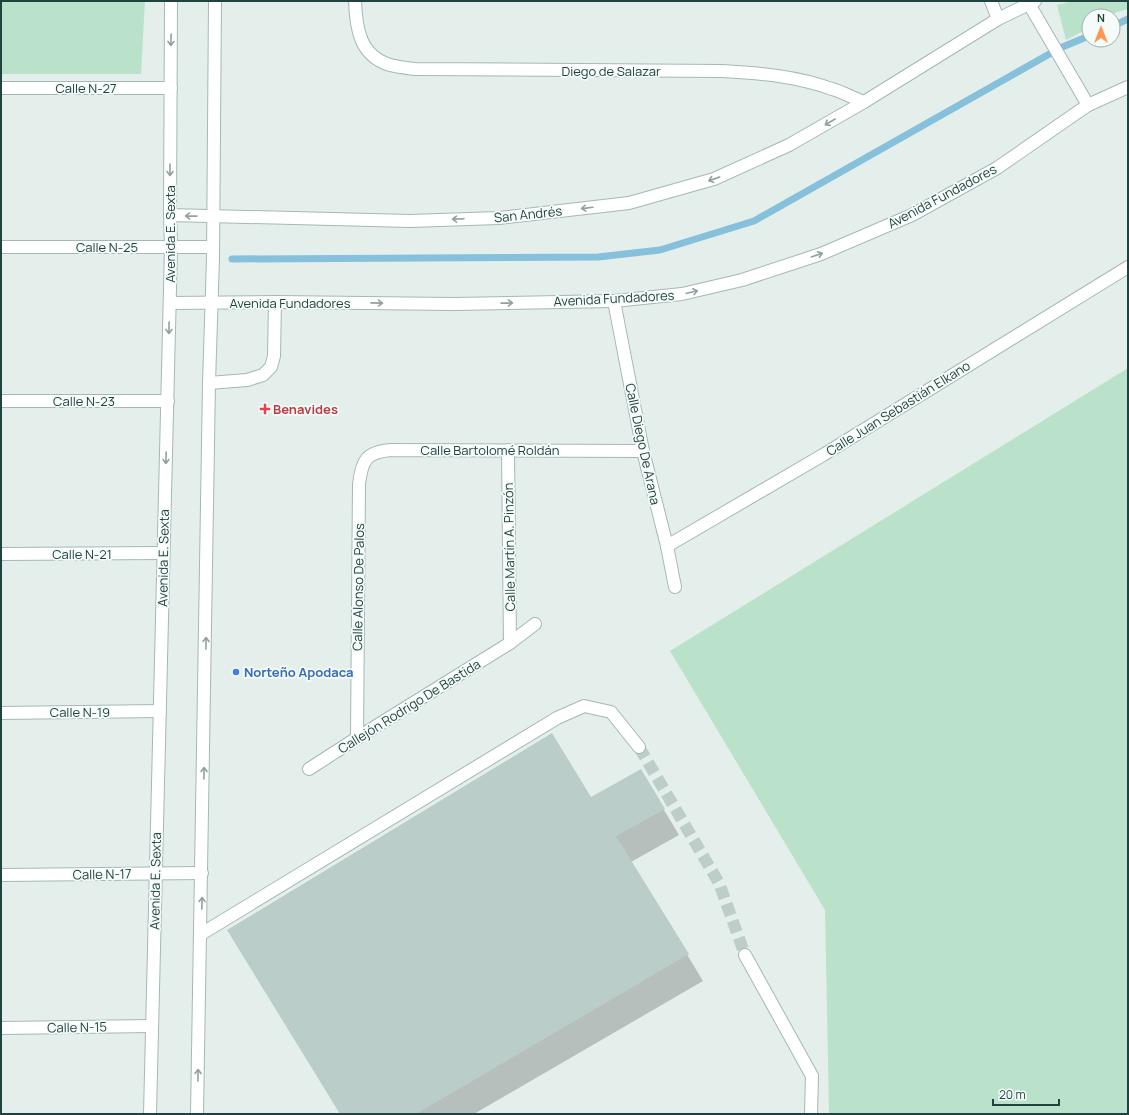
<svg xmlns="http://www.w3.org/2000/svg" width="1129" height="1115" font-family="Manrope,sans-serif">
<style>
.green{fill:#bae2cb}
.shadow{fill:#0003}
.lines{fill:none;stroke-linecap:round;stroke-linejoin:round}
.stream{stroke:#86c0da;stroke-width:7}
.building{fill:#bbcdc8}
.minor-tunnel{stroke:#bdcdc9;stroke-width:12;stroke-dasharray:12 6;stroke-linecap:butt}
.minor-casing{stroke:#a5b8b5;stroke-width:14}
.minor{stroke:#fff;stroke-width:12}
.oneway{stroke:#90a19f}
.health-dot{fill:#e0444e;stroke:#f5fbf9;stroke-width:1.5}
.shop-dot{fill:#3f7fe0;stroke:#f5fbf9;stroke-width:1.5}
.labels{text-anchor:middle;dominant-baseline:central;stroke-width:3.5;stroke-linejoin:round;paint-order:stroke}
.street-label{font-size:13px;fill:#20433f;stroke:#f5fbf9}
.health-label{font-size:13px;font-weight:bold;fill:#be3a42;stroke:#f5fbf9;text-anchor:start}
.shop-label{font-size:13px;font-weight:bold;fill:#366cbe;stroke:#f5fbf9;text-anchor:start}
</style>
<rect width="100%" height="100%" fill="#e4efec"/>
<!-- green -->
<g class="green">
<polygon points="1,1 145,1 141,74 1,74"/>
<polygon points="1073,1 1128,1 1128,9 1117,12 1110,16 1089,16 1089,28 1066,40 1057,5"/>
<polygon points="1128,368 1128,1114 829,1114 825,910 670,651"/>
</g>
<!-- shadow -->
<polygon class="shadow" points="591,798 664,810 679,835 631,862 703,981 474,1114 341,1114 228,930"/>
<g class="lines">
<!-- stream -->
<g class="stream">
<polyline points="1113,26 1128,19"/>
<polyline points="232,259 598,257 660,250 754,221 1060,48 1089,36"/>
</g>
</g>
<!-- building -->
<polygon class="building" points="552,733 591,797 641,769 665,809 616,836 689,954 416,1114 340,1114 227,930"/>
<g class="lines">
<!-- minor-tunnel -->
<polyline class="minor-tunnel" points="639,747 719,883 745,955"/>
<!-- minor casing -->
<g class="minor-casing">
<g id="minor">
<path d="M355 1C356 29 360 56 390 65 398 67 407 68 415 69L722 71C759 73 796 76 832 89 843 92 853 98 864 102"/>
<polyline points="991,1 998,19"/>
<polyline points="1029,4 1088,105"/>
<polyline points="1,88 171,88"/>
<polyline points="170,215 410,221 499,218 629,203 714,179 789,145 864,102 998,19 1035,1"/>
<polyline points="1,247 213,247"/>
<polyline points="614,301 643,451 667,546 675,587"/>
<polyline points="170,303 275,302 454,304 614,301 682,294 742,280 821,254 912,215 997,168 1088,105 1128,87"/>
<polyline points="209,383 247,380 263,375 271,367 274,356 275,302"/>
<polyline points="1,401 168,401"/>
<polyline points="508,450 510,643"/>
<polyline points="667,546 823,455 1128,267"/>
<polyline points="1,554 163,553"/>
<polyline points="1,713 160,711"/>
<path d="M357 738 359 484C362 460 366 452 391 450L643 451"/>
<polyline points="309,769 357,738 510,643 535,624"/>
<polyline points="1,875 202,873"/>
<polyline points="201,934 557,718 584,706 611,712 639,747"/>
<polyline points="745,955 812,1076 811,1114"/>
<polyline points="1,1028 152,1026"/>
<polyline points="150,1114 171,247 170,215 171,1"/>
<polyline points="197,1114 209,383 213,258 215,1"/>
</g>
</g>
<!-- minor -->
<use href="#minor" class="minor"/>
</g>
<!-- one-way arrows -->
<defs><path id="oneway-shaft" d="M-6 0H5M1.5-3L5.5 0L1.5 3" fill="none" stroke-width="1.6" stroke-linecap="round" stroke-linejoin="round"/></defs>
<g class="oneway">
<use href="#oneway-shaft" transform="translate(171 40) rotate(91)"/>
<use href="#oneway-shaft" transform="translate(830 122) rotate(150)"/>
<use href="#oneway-shaft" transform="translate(170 170) rotate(90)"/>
<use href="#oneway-shaft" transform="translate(714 179) rotate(161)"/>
<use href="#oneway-shaft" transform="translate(587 208) rotate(173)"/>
<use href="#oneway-shaft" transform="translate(191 216) rotate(-179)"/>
<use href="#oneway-shaft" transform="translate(458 219) rotate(178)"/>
<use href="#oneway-shaft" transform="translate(817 255) rotate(-19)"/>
<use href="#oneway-shaft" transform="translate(692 292) rotate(-14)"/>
<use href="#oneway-shaft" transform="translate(377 303) rotate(1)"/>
<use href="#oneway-shaft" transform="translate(507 303) rotate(-1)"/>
<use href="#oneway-shaft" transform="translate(169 328) rotate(91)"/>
<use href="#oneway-shaft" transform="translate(166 458) rotate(92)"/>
<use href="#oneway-shaft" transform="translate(206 643) rotate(-89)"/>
<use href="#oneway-shaft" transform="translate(204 773) rotate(-89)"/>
<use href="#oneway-shaft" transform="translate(202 903) rotate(-88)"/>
<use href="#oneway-shaft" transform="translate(198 1075) rotate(-89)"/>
</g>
<!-- markers -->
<path class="health-dot" d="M263 403h4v4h4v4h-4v4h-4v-4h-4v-4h4z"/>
<circle class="shop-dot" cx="236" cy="672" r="4"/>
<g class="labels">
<!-- street labels -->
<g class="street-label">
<text x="611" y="71">Diego de Salazar</text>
<text x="86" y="88">Calle N-27</text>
<text transform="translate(942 196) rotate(-28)">Avenida Fundadores</text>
<text transform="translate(528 214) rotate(-6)">San Andrés</text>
<text transform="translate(170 234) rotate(-90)">Avenida E. Sexta</text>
<text x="107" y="247">Calle N-25</text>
<text transform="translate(614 298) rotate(-3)">Avenida Fundadores</text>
<text x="290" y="303">Avenida Fundadores</text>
<text x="84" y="401">Calle N-23</text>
<text transform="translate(898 408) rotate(-32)">Calle Juan Sebastián Elkano</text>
<text transform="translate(643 444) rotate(78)">Calle Diego De Arana</text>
<text x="490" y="450">Calle Bartolomé Roldán</text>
<text transform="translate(509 547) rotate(-91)">Calle Martín A. Pinzón</text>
<text x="82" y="554">Calle N-21</text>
<text transform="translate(163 558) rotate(-89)">Avenida E. Sexta</text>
<text transform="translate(358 587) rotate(-89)">Calle Alonso De Palos</text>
<text transform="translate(409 706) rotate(-32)">Callejón Rodrigo De Bastida</text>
<text x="80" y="712">Calle N-19</text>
<text transform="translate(102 874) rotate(-1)">Calle N-17</text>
<text transform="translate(155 881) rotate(-89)">Avenida E. Sexta</text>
<text transform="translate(77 1027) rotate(-1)">Calle N-15</text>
</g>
<!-- health labels -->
<g class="health-label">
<text x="273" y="409">Benavides</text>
</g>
<!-- shop labels -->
<g class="shop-label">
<text x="244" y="672">Norteño Apodaca</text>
</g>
</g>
<!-- border -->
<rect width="1129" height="1115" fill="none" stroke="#20433f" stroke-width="4"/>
<!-- north arrow -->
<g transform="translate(1101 28)"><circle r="19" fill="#f5fbf9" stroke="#a0b1af"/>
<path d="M0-3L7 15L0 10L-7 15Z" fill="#ff9752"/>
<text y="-6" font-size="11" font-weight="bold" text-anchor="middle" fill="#20433f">N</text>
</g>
<!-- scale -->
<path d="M993 1099v6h66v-6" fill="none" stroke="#20433f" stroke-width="2"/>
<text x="999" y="1099" font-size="12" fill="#20433f" stroke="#f5fbf9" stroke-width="3" paint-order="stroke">20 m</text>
</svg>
